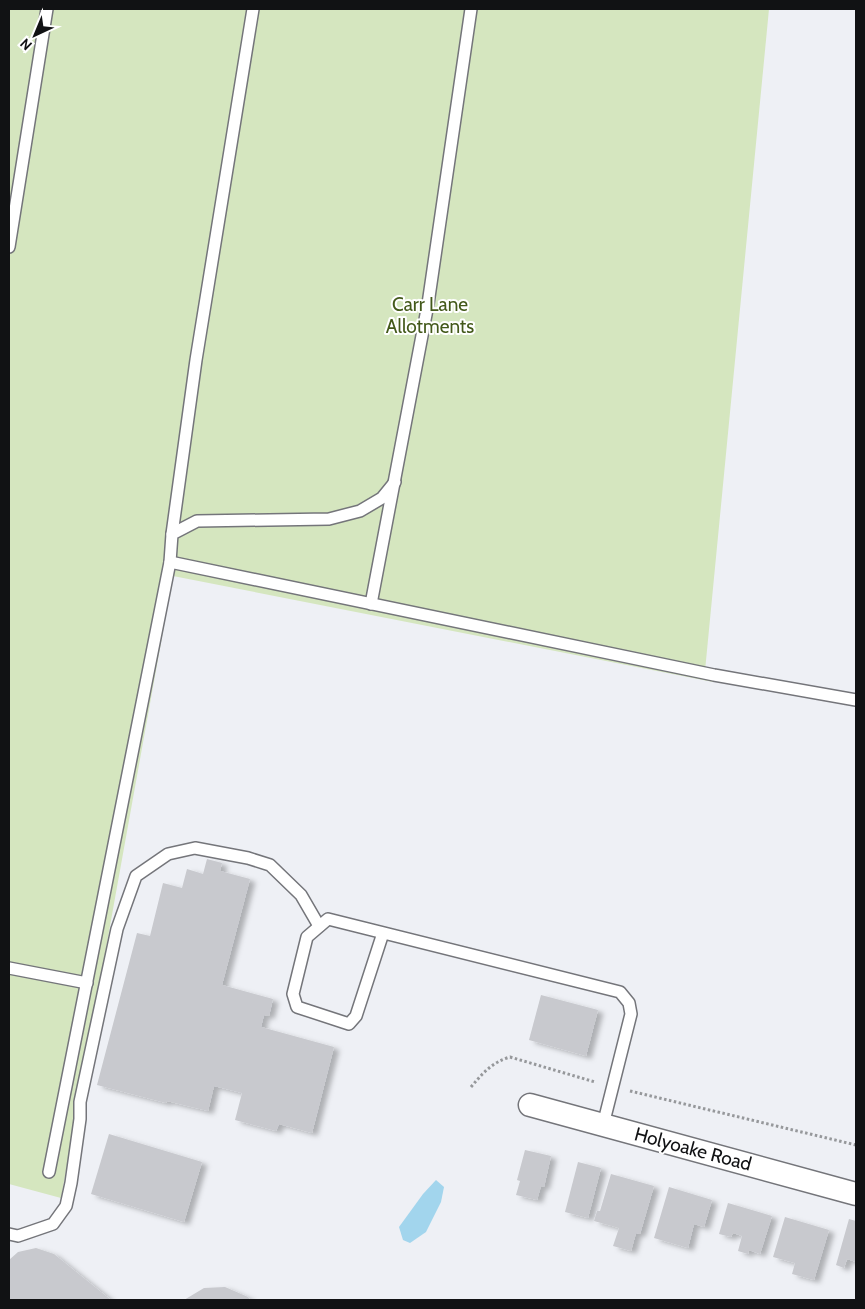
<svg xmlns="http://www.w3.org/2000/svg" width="865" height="1309" font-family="Cabin,sans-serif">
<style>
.green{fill:#d5e6bf}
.water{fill:#a2d5ed}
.building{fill:#c8c9ce;filter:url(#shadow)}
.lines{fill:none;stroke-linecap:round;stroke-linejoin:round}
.lane-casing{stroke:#74757a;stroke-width:14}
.street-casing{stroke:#74757a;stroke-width:25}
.path{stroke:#96989b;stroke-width:3;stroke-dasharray:2.5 2.5;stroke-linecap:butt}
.lane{stroke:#fff;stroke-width:11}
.street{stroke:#fff;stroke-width:22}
.labels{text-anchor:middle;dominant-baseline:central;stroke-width:4;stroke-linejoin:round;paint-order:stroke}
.park-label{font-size:19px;fill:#43591a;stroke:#fff}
.street-label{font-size:19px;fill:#111214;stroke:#fff}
</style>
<defs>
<filter id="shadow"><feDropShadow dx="5.5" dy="3" stdDeviation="2.5" flood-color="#0004"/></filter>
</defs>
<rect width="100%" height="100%" fill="#eef0f5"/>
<!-- green -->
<polygon class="green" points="9,9 769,9 705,671 714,675 713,682 173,576 61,1198 9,1184"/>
<!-- water -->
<polygon class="water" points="436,1180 444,1187 441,1202 426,1232 410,1243 403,1240 399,1227 423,1194"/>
<!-- building -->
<g class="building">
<polygon points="207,859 222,863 220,871 250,879 222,985 273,999 269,1016 264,1015 261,1027 334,1047 312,1133 279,1124 276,1131 235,1120 242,1093 214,1086 208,1111 167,1101 166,1103 97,1085 137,933 150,936 163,883 182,888 187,869 203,874"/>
<polygon points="541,995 598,1010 586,1056 529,1040"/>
<polygon points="109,1134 202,1162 184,1222 91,1194"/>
<polygon points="525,1150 551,1156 544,1187 541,1186 537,1200 516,1195 520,1181 517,1180"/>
<polygon points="578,1162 601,1168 588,1218 565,1212"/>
<polygon points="611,1174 654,1186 640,1234 636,1233 631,1251 613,1246 619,1228 594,1221 597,1211 600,1211"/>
<polygon points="669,1187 712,1200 704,1227 694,1224 688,1248 654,1238"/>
<polygon points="728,1203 772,1216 760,1254 749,1250 748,1254 738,1251 742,1236 733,1233 731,1237 719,1234"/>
<polygon points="785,1217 829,1230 814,1280 792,1274 795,1263 773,1257"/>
<polygon points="849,1219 856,1221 856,1262 847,1259 844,1268 836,1265"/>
<polygon points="36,1248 54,1254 111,1300 9,1300 9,1260 18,1252"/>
<polygon points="225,1287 248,1297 250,1300 184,1300 204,1288"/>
</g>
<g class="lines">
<!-- lane casing -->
<g class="lane-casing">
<g id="lane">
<polyline points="9,247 47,9"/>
<polyline points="172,534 196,360 253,9"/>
<polyline points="170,562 714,675 856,700"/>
<polyline points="371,604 428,304 471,9"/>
<polyline points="383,933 356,1016 349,1024 297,1007 293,994 307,937 328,919 620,992 629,1003 631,1014 603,1125"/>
<polyline points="9,968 87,983"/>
<polyline points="49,1172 170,562 172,534 197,521 329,519 360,511 382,498 395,482"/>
<polyline points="9,1234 18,1236 53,1224 66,1206 71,1183 80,1119 80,1102 117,929 136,876 168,854 195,848 248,858 270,865 301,895 319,926"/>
</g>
</g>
<!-- street casing -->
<g class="street-casing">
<polyline id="street" points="530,1105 856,1194"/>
</g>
<!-- path -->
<g class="path">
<path d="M471 1087C482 1074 492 1062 510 1057L595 1082"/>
<polyline points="630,1091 856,1145"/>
</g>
<!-- lane -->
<use href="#lane" class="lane"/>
<!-- street -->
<use href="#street" class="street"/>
</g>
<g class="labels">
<!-- park labels -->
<g class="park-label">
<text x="430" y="304">Carr Lane<tspan x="430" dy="22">Allotments</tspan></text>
</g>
<!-- street labels -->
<g class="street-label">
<text transform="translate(693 1149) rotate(15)">Holyoake Road</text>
</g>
</g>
<!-- border -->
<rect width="865" height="1309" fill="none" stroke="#111214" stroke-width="20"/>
<!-- north arrow -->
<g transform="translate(35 35) rotate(224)" stroke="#ffffff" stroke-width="4" paint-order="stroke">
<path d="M0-4L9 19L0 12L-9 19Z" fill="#111214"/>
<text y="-8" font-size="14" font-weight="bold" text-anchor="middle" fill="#111214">N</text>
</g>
</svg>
